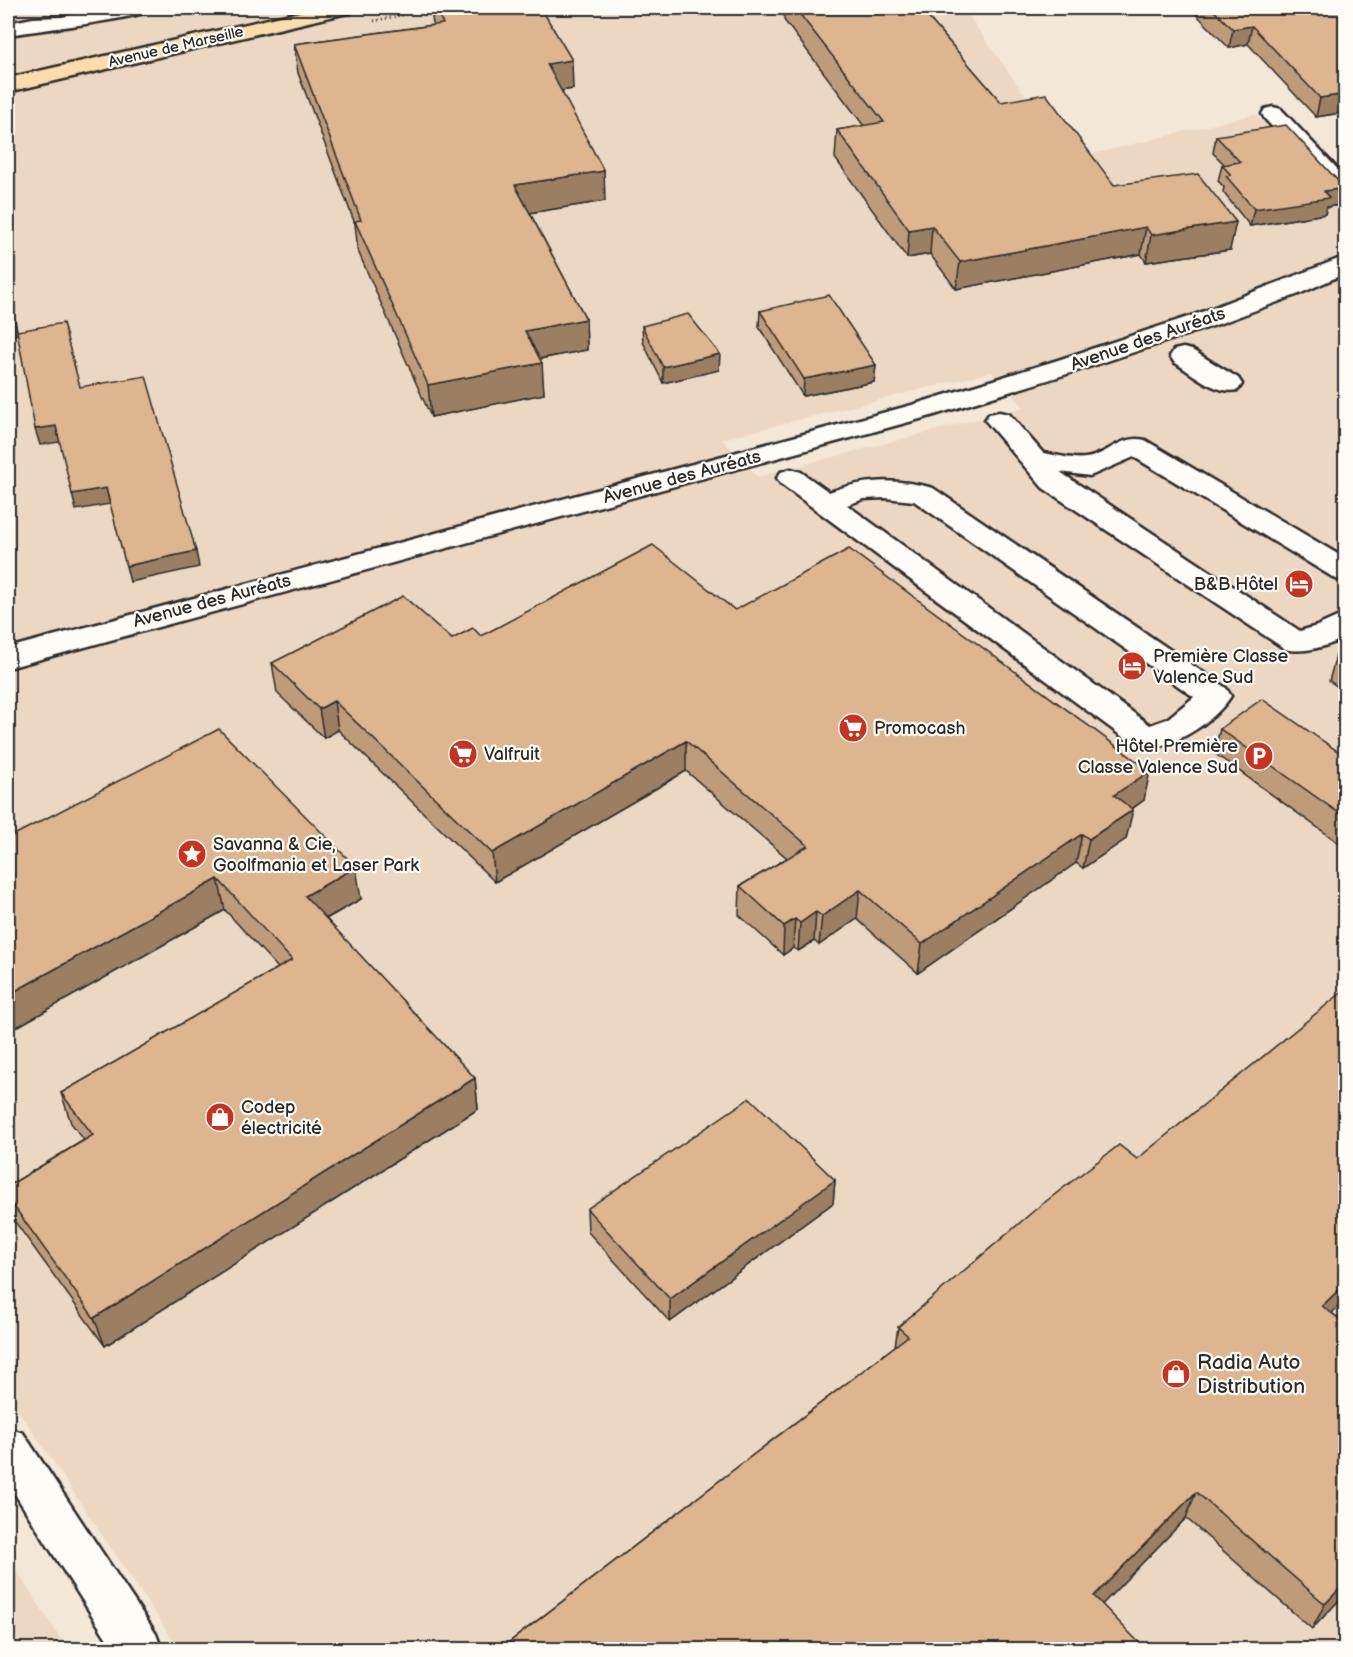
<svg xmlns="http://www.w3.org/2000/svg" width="1353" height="1657" font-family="'Balsamiq Sans',sans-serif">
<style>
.built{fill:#ecd8c2;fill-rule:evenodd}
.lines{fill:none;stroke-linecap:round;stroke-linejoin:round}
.minor-casing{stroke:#2b2b2b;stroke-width:5}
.major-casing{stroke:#2b2b2b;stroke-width:5}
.path{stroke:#2b2b2b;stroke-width:3;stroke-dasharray:1 3;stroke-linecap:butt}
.minor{fill:#fdfcf7;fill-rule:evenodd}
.major{fill:#faddab;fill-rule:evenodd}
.wall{fill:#be9c7a;stroke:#2b2b2b;stroke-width:1.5}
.shaded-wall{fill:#9b7f63;stroke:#2b2b2b;stroke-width:1.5}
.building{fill:#ddb58e;stroke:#2b2b2b;stroke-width:1.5}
.labels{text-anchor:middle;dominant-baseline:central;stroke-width:4.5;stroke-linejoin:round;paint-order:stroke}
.far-street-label{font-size:15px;fill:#2b2b2b;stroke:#fdfcf7}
.street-label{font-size:18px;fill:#2b2b2b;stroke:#fdfcf7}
.poi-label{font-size:18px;fill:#2b2b2b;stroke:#fdfcf7;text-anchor:start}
.near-poi-label{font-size:21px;fill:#2b2b2b;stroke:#fdfcf7;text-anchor:start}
</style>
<rect width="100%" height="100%" fill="#f3e7d8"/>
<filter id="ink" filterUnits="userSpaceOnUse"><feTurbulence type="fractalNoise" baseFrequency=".0167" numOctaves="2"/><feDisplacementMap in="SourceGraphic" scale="12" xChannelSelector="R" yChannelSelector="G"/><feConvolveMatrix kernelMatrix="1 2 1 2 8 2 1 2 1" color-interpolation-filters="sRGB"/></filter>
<g filter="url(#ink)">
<!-- built -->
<g class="built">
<path d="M8 8H963L1022 91 1077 158 1255 114 1345 196V1649H179L8 1395ZM991 372 1024 407 757 477 722 439Z"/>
<polygon points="8,1557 67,1649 8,1649"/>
</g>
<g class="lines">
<!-- minor casing -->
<g class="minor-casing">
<g id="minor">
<path d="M107 8H147L144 13C98 24 53 28 8 35V23L33 18 62 17Z"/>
<polygon points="1273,107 1281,109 1346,178 1346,200 1338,198 1265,119 1262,114 1265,109"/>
<polygon points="1346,256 1346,273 1299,294 1213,326 1077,371 931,416 8,668 8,648 912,405 1058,360 1194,315"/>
<path d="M1183 348 1192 350 1238 378 1242 384 1238 390C1216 395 1192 373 1174 362L1170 356 1174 350Z"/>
<path d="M999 412 1009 414 1043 453C1056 455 1074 460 1086 458 1108 455 1121 434 1145 440L1346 559V581L1336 579 1134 457 1090 476 1060 472 1300 631 1317 626 1346 613V637C1329 646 1303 654 1285 649L1043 488 985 420 989 414Z"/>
<path d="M791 469 801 472 829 492C864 479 896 478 933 488L1226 688 1231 696C1215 722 1165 755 1135 746L781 484 777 478 781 472ZM885 498 914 501 1194 697 1167 719 1150 725 847 505 864 499Z"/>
<polygon points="8,1428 23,1433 156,1634 162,1650 114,1650 8,1483"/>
</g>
</g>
<!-- major casing -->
<g class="major-casing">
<polygon id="major" points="317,8 354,8 351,13 343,14 8,92 8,78"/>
</g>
<!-- path -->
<polyline class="path" points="374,21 435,8"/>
<!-- minor -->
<use href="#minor" class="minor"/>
<!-- major -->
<use href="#major" class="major"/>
</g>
<!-- wall -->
<g class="wall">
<polygon points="431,8 541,8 573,89 561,91 605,201 530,213 586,319 587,350 540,359 544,394 431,417 358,251 355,224 298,73 294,44 433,25"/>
<polygon points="784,8 920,8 1001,102 1114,185 1230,250 1146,262 1141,254 956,289 930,254 907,258 835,158 837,130 864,126 784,20"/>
<polygon points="1190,8 1346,8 1346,112 1316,117 1248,44 1229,48"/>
<polygon points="1216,136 1346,185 1346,204 1327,207 1325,214 1250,226 1223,192 1224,187 1218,181 1222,165 1224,164 1213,153"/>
<polygon points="760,311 876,365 874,382 803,396 759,327"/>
<polygon points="642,326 719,370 663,383 643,342"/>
<polygon points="735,610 1144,800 1132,809 1126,839 1083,868 1076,863 918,973 857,919 819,945 814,941 798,951 793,948 783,955 739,915 740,886 787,858 686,771 495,882 338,730 324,738 277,693 272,663 481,636"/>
<polygon points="1346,650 1346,692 1329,681 1336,656"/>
<polygon points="1220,729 1346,757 1346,848 1214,753"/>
<polygon points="8,838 361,899 326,919 475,1078 478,1109 105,1346 13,1219 8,1205 8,1186 84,1140 71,1123 61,1093 278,968 225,910 8,1032"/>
<polygon points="835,1180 833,1203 670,1322 588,1232 587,1209"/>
<polygon points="1332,1313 1346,1324 1346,1593 1312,1629 1186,1518 1102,1604 499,1650 895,1346 898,1327"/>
</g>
<!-- shaded-wall -->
<g class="shaded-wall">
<polygon points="1252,26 1248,44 1229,48 1233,29"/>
<polygon points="572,60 573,89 548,93 547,64"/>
<polygon points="1346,94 1346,112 1316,117 1320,98"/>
<polygon points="604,171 605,201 516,215 515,185"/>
<polygon points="1346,188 1346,204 1327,207 1325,214 1250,226 1254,209 1324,191"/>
<polygon points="1236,222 1230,250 1146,262 1151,235"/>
<polygon points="932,226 930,254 907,258 909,230"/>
<polygon points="1146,227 1141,254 956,289 960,262"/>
<polygon points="8,288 18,334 8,336"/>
<polygon points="586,319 587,350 527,361 525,331"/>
<polygon points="720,354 719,370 663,383 663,367"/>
<polygon points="542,363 544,394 431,417 428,385"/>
<polygon points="876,365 874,382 803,396 804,379"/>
<polygon points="56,426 60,442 40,445 35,429"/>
<polygon points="106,488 110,504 76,510 72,494"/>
<polygon points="196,551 199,567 130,582 126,566"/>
<polygon points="334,701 338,730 324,738 319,709"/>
<polygon points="686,741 686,771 495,882 492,853"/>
<polygon points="1150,771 1144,800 1108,825 1114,795"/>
<polygon points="1133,810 1126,839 1083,868 1089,839"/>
<polygon points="1082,834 1076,863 918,973 922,944"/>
<polygon points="356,867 361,899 311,927 305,896"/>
<polygon points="218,879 225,910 8,1032 8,995"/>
<polygon points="860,890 857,919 819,945 822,916"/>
<polygon points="816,912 814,941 798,951 800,923"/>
<polygon points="795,919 793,948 783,955 784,926"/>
<polygon points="475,1078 478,1109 105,1346 94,1318"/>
<polygon points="835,1180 833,1203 670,1322 670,1299"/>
<polygon points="1346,1283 1346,1299 1311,1334 1322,1306"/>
<polygon points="1196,1492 1186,1518 1086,1621 1094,1596"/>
<polygon points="1346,1582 1346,1593 1312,1629 1325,1604"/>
</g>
<!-- building -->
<g class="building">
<polygon points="435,8 541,8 572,60 547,64 604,171 515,185 586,319 525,331 542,363 428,385 355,221 361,220 294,44 443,24"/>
<polygon points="795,8 920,8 1001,102 1046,94 1114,185 1198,174 1236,222 1151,235 1146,227 960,262 932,226 909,230 837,130 884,122"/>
<polygon points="1211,8 1346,8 1346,94 1320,98 1252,26 1233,29"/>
<polygon points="1286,125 1340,183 1346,185 1346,188 1324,191 1329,198 1254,209 1226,176 1231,175 1222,165 1240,162 1216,136"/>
<polygon points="8,293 10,304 8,304"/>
<polygon points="829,295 876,365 804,379 760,311"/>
<polygon points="688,314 720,354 663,367 642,326"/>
<polygon points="63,323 80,387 146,376 196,551 126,566 106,488 72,494 56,426 35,429 17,331"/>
<polygon points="653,545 735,610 849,549 1150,771 1114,795 1133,810 1089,839 1082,834 922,944 860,890 822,916 816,912 800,923 795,919 784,926 740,886 808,846 686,741 492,853 334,701 319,709 272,663 403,596 452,639 473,628 481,636"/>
<polygon points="1346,650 1346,662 1336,656"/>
<polygon points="1262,699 1346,757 1346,818 1220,729"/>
<polygon points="219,729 356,867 305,896 475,1078 94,1318 8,1198 8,1186 93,1135 61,1093 292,960 218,879 8,995 8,838"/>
<polygon points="1346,989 1346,1283 1322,1306 1346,1324 1346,1582 1325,1604 1196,1492 1094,1596 1146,1650 499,1650 908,1336 898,1327 1036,1209 1119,1145 1137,1159"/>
<polygon points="750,1098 835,1180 670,1299 587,1209"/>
</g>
</g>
<!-- icons -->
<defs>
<g id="hotel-disc" transform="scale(1.5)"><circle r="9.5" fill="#c8321e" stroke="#fdfcf7"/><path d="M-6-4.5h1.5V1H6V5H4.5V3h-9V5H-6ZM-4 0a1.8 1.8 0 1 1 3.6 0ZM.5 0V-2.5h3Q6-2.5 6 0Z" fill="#fff"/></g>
<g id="supermarket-disc" transform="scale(1.5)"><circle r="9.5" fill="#c8321e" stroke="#fdfcf7"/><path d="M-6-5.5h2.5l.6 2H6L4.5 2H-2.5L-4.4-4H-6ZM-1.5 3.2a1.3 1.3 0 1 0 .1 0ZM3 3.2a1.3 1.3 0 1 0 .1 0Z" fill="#fff"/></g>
<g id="parking-disc" transform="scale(1.5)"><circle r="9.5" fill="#c8321e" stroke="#fdfcf7"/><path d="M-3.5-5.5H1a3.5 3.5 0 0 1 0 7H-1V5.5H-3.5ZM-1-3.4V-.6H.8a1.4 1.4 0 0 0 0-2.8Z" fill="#fff"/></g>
<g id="sight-disc" transform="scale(1.5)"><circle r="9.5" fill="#c8321e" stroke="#fdfcf7"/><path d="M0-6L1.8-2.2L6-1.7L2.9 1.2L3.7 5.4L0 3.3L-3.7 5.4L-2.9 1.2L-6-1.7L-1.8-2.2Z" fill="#fff"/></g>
<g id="shop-disc" transform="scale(1.5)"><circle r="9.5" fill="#c8321e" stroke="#fdfcf7"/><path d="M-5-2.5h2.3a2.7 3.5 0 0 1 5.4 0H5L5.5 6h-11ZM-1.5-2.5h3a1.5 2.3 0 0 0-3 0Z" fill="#fff"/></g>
</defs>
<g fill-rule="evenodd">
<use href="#hotel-disc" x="1299" y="584"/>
<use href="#hotel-disc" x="1132" y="666"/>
<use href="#supermarket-disc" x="853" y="728"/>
<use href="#supermarket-disc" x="463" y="754"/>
<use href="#parking-disc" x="1259" y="756"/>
<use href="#sight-disc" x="192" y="854"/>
<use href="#shop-disc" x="220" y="1117"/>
<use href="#shop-disc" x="1176" y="1374"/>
</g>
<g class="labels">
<!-- far-street labels -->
<g class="far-street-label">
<text transform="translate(176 47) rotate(-13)">Avenue de Marseille</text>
</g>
<!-- street labels -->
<g class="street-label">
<text transform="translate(1148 339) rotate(-19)">Avenue des Auréats</text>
<text transform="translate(682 477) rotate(-15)">Avenue des Auréats</text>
<text transform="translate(212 601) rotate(-15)">Avenue des Auréats</text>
</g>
<!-- poi labels -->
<g class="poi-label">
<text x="1278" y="584" text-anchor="end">B&amp;B Hôtel</text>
<text x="1153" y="656">Première Classe<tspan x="1153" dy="21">Valence Sud</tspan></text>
<text x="874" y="728">Promocash</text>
<text x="1238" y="746" text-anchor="end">Hôtel Première<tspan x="1238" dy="21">Classe Valence Sud</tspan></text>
<text x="484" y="754">Valfruit</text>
<text x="213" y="844">Savanna &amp; Cie,<tspan x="213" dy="21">Goolfmania et Laser Park</tspan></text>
<text x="241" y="1107">Codep<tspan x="241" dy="21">électricité</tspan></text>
</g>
<!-- near-poi labels -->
<g class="near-poi-label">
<text x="1197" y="1362">Radia Auto<tspan x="1197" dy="24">Distribution</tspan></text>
</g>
</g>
<!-- margin -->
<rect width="1353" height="1657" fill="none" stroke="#fdfcf7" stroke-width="30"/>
<rect x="15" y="15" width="1323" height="1627" fill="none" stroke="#2b2b2b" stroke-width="2" filter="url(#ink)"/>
</svg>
